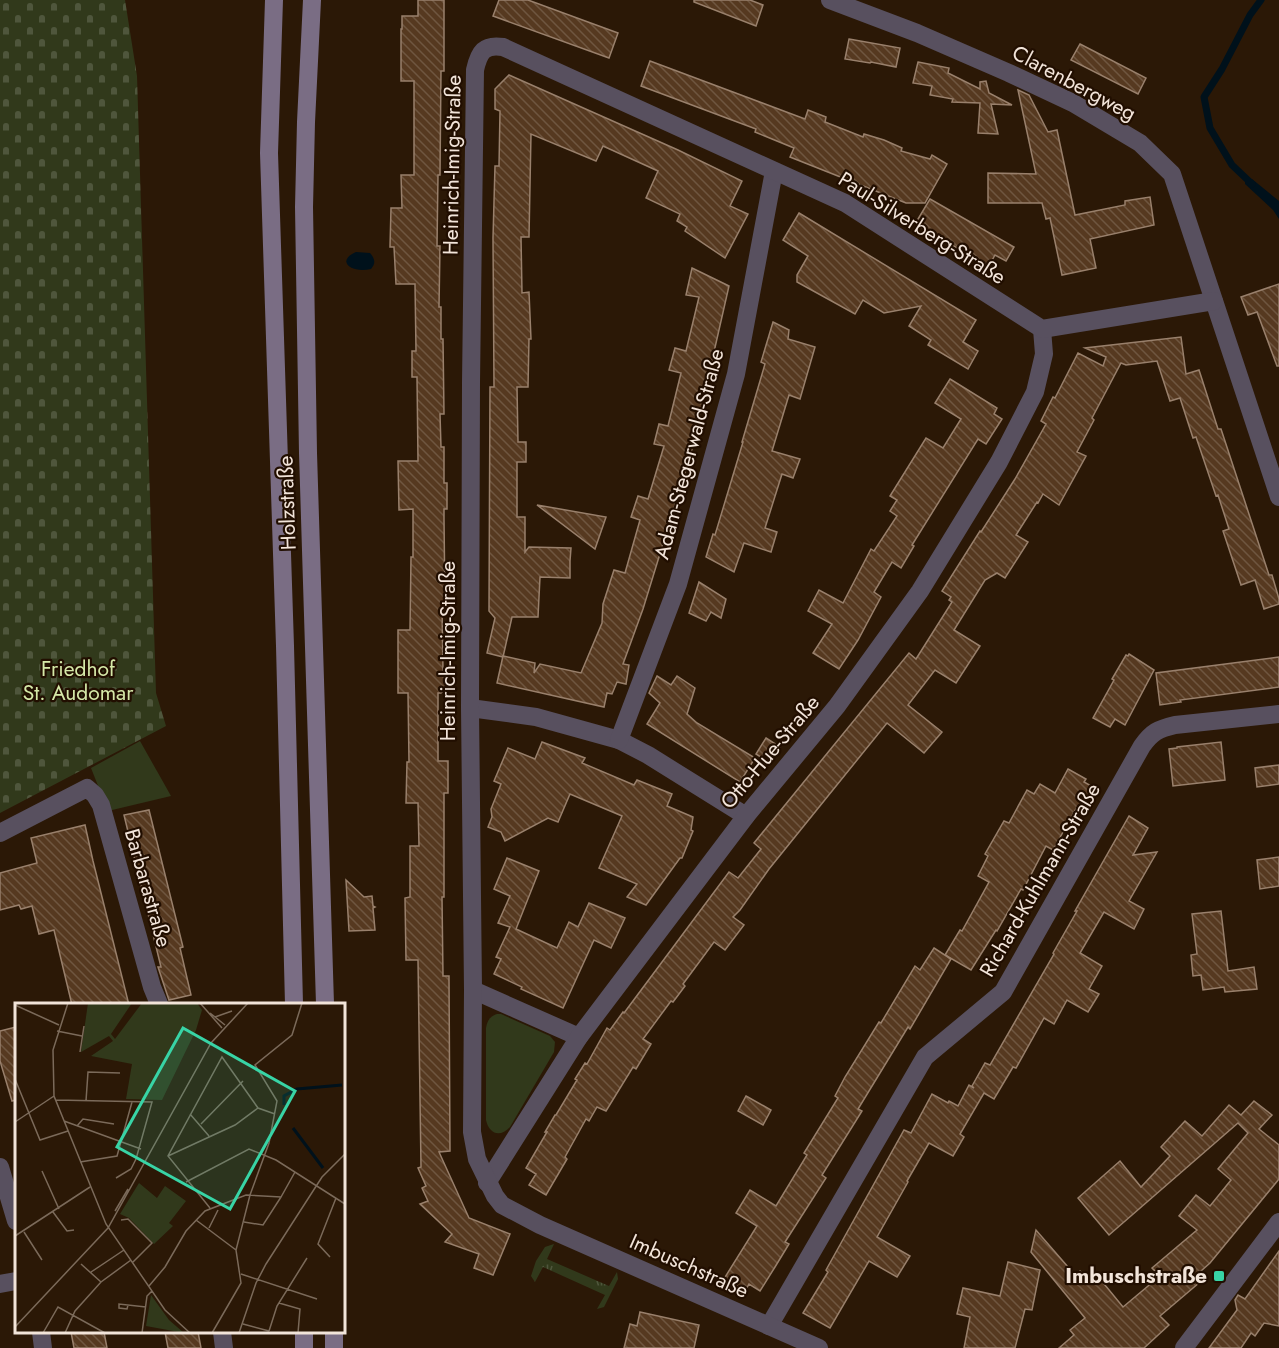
<svg xmlns="http://www.w3.org/2000/svg" width="1279" height="1348" font-family="Jost,sans-serif">
<style>
.grass{fill:url(#grass-tufts)}
.cemetery{fill:url(#cemetery-stones)}
.green{fill:#31391b}
.water{fill:#00111b}
.lines{fill:none;stroke-linecap:round;stroke-linejoin:round}
.stream{stroke:#00111b;stroke-width:7}
.building{fill:url(#building-back-hatch);stroke:#99806c;stroke-width:1.5}
.street{stroke:#58505f;stroke-width:18}
.secondary{stroke:#7a6d84;stroke-width:18}
.poi-dot{fill:#38d4a6;stroke:#210e00;stroke-width:2}
.labels{text-anchor:middle;dominant-baseline:central;stroke-width:4.5;stroke-linejoin:round;paint-order:stroke}
.street-label{font-size:21px;fill:#f2e4d9;stroke:#210e00}
.park-label{font-size:21px;fill:#d5e8a7;stroke:#210e00}
.poi-label{font-size:21px;font-weight:bold;fill:#f2e4d9;stroke:#210e00;text-anchor:end}
.inset-river{fill:none;stroke:#00111b;stroke-width:3}
.inset-road{fill:none;stroke:#7b6a5a;stroke-width:1.5}
.view{fill:#38d4a6;fill-opacity:0.15;stroke:#38d4a6;stroke-width:3}
.inset-edge{fill:none;stroke:#f2e4d9;stroke-width:3}
</style>
<defs>
<pattern id="grass-tufts" width="24" height="20" patternUnits="userSpaceOnUse" patternTransform="scale(1.5)"><rect width="24" height="20" fill="#31391b"/><path d="M3 7l-1-3M5 7V3M7 7l1-3M15 17l-1-3M17 17v-4M19 17l1-3" fill="none" stroke="#4f563c"/></pattern>
<pattern id="cemetery-stones" width="16" height="16" patternUnits="userSpaceOnUse" patternTransform="scale(1.5)"><rect width="16" height="16" fill="#31391b"/><path d="M2 7V4a2 2 0 0 1 4 0v3zM10 15v-3a2 2 0 0 1 4 0v3z" fill="#4f563c"/></pattern>
<pattern id="building-back-hatch" width="6" height="6" patternUnits="userSpaceOnUse" patternTransform="scale(1.5)"><rect width="6" height="6" fill="#563920"/><path d="M-1 5l2 2M0 0l6 6M5-1l2 2" fill="none" stroke="#6f5640"/></pattern>
</defs>
<rect width="100%" height="100%" fill="#2b1806"/>
<!-- grass -->
<polygon class="grass" points="554,1244 547,1259 609,1286 617,1272 618,1279 604,1307 597,1309 605,1295 543,1267 535,1282 531,1276 536,1261 545,1247"/>
<!-- cemetery -->
<polygon class="cemetery" points="0,0 125,0 137,76 156,693 166,726 0,813"/>
<!-- green -->
<g class="green">
<polygon points="140,741 171,796 108,811 91,768"/>
<path d="M497 1014H501L550 1036 555 1042 554 1052 510 1127C500 1138 489 1134 486 1120V1028C487 1021 490 1016 497 1014Z"/>
</g>
<!-- water -->
<g class="water">
<polygon points="1245,178 1252,179 1279,201 1279,219 1273,210 1245,184"/>
<path d="M356 252 370 253C375 259 376 263 371 269 352 274 335 261 356 252Z"/>
</g>
<g class="lines">
<!-- stream -->
<polyline class="stream" points="1252,184 1232,165 1210,128 1204,97 1222,69 1250,15 1261,0"/>
</g>
<!-- building -->
<g class="building">
<polygon points="418,0 444,0 444,71 441,71 440,175 438,175 437,246 440,246 439,307 441,307 441,339 443,339 444,414 440,414 441,447 444,447 444,483 447,483 447,509 444,509 444,519 445,606 442,606 443,671 447,675 447,687 441,693 438,693 438,761 448,761 448,793 444,793 444,897 442,897 443,976 449,976 450,1151 439,1152 469,1218 510,1234 493,1275 474,1268 479,1254 445,1242 452,1234 420,1204 428,1201 422,1188 426,1186 418,1168 421,1167 418,960 406,960 405,898 410,897 410,846 419,846 418,803 406,803 407,762 409,762 408,693 398,693 398,630 410,630 411,557 413,557 413,509 399,510 398,461 418,461 417,377 412,377 412,351 416,351 415,284 396,284 394,247 390,247 391,208 402,208 401,175 414,175 414,81 401,81 401,29 402,29 402,16 418,16"/>
<polygon points="499,0 528,0 618,33 609,58 493,16"/>
<polygon points="694,0 750,0 763,5 756,26 694,2"/>
<polygon points="849,39 900,48 896,67 871,62 870,63 845,59"/>
<polygon points="1080,44 1146,78 1138,94 1071,60"/>
<polygon points="650,61 805,119 808,110 826,117 825,122 863,137 864,134 884,140 902,148 901,151 930,159 932,155 947,164 925,203 906,203 790,157 794,148 755,132 756,129 641,86"/>
<polygon points="918,62 949,68 948,73 980,89 980,82 986,81 989,93 1012,105 991,104 998,134 978,133 980,103 952,102 953,99 930,95 932,86 913,83"/>
<polygon points="509,75 678,150 742,181 730,206 748,214 725,258 685,231 687,227 677,221 680,214 646,198 658,171 603,146 596,161 531,134 529,237 521,237 522,293 529,292 531,339 529,339 528,387 517,387 518,442 526,442 526,462 517,462 517,517 525,517 525,552 529,547 571,548 570,561 570,578 540,577 538,617 512,617 503,657 487,653 495,618 489,611 490,387 494,387 493,238 495,166 499,166 500,111 495,109 495,89"/>
<polygon points="1018,90 1029,95 1048,132 1057,130 1075,215 1125,205 1125,201 1150,197 1154,225 1090,239 1096,268 1062,275 1050,218 1046,219 1042,203 988,203 988,173 1036,174"/>
<polygon points="930,199 1014,247 1006,261 995,255 989,266 915,224"/>
<polygon points="799,213 976,320 963,342 978,351 968,369 928,345 931,340 909,326 921,306 884,313 863,300 855,314 797,282 797,275 808,256 783,240"/>
<polygon points="692,268 729,286 691,453 643,609 623,664 629,665 626,684 617,682 612,694 607,693 604,707 497,683 503,656 535,663 534,673 540,664 581,673 602,623 603,604 614,570 625,573 640,520 631,517 638,496 648,499 664,446 654,444 659,424 668,426 681,373 669,370 675,348 686,351 699,297 686,295"/>
<polygon points="1279,284 1279,366 1277,366 1257,312 1248,315 1241,297"/>
<polygon points="773,322 789,330 788,339 815,347 800,399 789,395 772,451 800,459 793,478 782,474 765,528 777,532 771,552 744,543 734,572 706,557 713,534 715,535 743,442 742,442 765,364 761,362"/>
<polygon points="1181,337 1186,374 1199,370 1218,429 1221,429 1269,575 1272,575 1279,599 1279,604 1264,609 1255,580 1241,585 1223,531 1229,529 1218,495 1216,496 1196,437 1193,438 1180,398 1170,401 1157,361 1126,365 1121,363 1092,418 1094,420 1077,452 1086,456 1059,505 1043,494 1038,503 1037,502 1016,535 1028,542 1005,578 997,573 985,580 954,630 980,646 956,683 935,670 908,705 942,732 924,753 887,723 769,869 740,910 733,917 744,925 725,950 714,942 683,984 685,986 673,1002 671,1001 643,1039 651,1044 636,1069 633,1067 606,1111 597,1107 589,1121 586,1119 565,1157 567,1159 546,1195 529,1185 536,1174 526,1168 547,1132 545,1132 555,1115 556,1115 577,1080 575,1079 585,1063 587,1064 607,1028 610,1030 623,1012 624,1013 729,872 738,878 761,849 754,843 909,653 916,659 952,602 949,600 951,597 942,591 980,531 981,532 1015,479 1046,424 1041,421 1053,397 1055,398 1078,353 1103,366 1106,357 1085,348"/>
<polygon points="950,379 997,408 994,414 1002,419 986,444 978,439 912,545 914,546 901,568 892,562 874,592 881,597 858,640 839,669 813,653 832,624 808,611 819,590 843,603 871,549 874,551 897,516 890,511 897,500 890,496 926,438 943,448 961,419 935,403"/>
<polygon points="537,505 606,517 595,549"/>
<polygon points="699,582 726,599 721,618 711,612 706,621 689,613"/>
<polygon points="1129,654 1154,670 1125,725 1115,719 1110,727 1093,718 1114,680 1112,679 1126,655 1128,656"/>
<polygon points="1279,657 1279,687 1180,700 1181,702 1160,705 1156,673"/>
<polygon points="657,676 671,685 677,676 695,688 687,714 697,723 755,758 740,782 647,724 660,703 649,693"/>
<polygon points="766,738 780,747 770,763 756,754"/>
<polygon points="542,742 585,758 582,763 634,785 637,780 672,794 667,806 693,817 691,830 693,831 682,858 680,858 646,905 627,897 637,884 599,868 622,816 570,794 558,822 548,818 505,841 501,832 488,827 492,817 491,809 501,784 494,781 508,748 535,759"/>
<polygon points="1221,742 1225,780 1173,786 1169,749 1177,748 1177,747"/>
<polygon points="1279,765 1279,784 1257,787 1255,768"/>
<polygon points="1068,769 1086,779 1084,782 1093,787 1081,809 1077,807 1053,850 1046,846 1023,890 1021,889 997,931 996,930 971,970 945,955 960,930 962,931 989,882 978,876 988,856 985,854 1004,821 1009,823 1027,790 1034,794 1040,784 1055,793"/>
<polygon points="149,810 183,947 180,948 191,995 169,1000 158,967 161,967 124,815"/>
<polygon points="1129,816 1148,828 1133,855 1157,852 1129,901 1144,909 1134,929 1104,912 1080,953 1102,966 1089,989 1099,994 1088,1012 1067,1000 1054,1024 1044,1018 1016,1068 1013,1067 994,1099 984,1093 960,1134 964,1137 953,1156 929,1143 907,1181 908,1182 877,1237 910,1256 897,1277 869,1261 830,1328 803,1313 828,1272 826,1270 904,1130 911,1133 932,1094 948,1103 949,1101 958,1106 969,1085 974,1088 972,1086 985,1063 990,1065 1054,954 1053,953 1077,911 1075,911"/>
<polygon points="85,825 93,861 129,1005 72,1005 54,930 39,934 32,906 21,909 19,905 0,910 0,873 37,863 31,838"/>
<polygon points="1279,857 1279,886 1260,889 1257,860"/>
<polygon points="507,858 539,871 516,929 557,948 569,922 578,927 589,903 625,918 611,948 594,940 563,1008 521,989 522,987 494,974 501,959 496,957 510,927 498,923 510,896 494,889"/>
<polygon points="346,880 364,897 372,896 373,906 375,907 373,908 375,930 349,931"/>
<polygon points="1221,911 1228,971 1254,967 1257,989 1225,992 1224,987 1203,990 1201,975 1193,976 1191,955 1197,954 1192,914"/>
<polygon points="934,948 951,959 910,1029 908,1027 858,1109 862,1111 822,1175 826,1178 785,1242 789,1244 775,1267 760,1291 749,1284 743,1295 722,1282 757,1226 736,1213 750,1190 776,1206 807,1155 804,1153 838,1098 835,1096 845,1077 879,1022 881,1023 915,966 920,970"/>
<polygon points="16,1027 16,1100 12,1101 0,1061 0,1031"/>
<polygon points="746,1096 771,1110 763,1125 738,1111"/>
<polygon points="1254,1101 1272,1115 1259,1129 1279,1145 1279,1179 1210,1263 1201,1271 1206,1277 1160,1316 1169,1325 1144,1348 1059,1348 1074,1335 1070,1330 1085,1318 1031,1252 1036,1230 1075,1275 1080,1271 1089,1280 1096,1274 1123,1307 1160,1276 1152,1268 1197,1230 1179,1216 1196,1195 1210,1206 1231,1180 1218,1169 1248,1133 1238,1123 1109,1235 1078,1198 1120,1161 1141,1187 1170,1156 1161,1147 1185,1121 1202,1136 1229,1105 1241,1115"/>
<polygon points="1279,1251 1279,1326 1264,1323 1255,1336 1251,1333 1241,1348 1209,1348 1237,1310 1235,1300 1238,1295 1245,1299"/>
<polygon points="1008,1262 1040,1270 1032,1310 1025,1309 1015,1348 964,1348 970,1317 957,1314 963,1288 1000,1296"/>
<polygon points="640,1312 699,1325 694,1348 624,1348 630,1324 637,1326"/>
<polygon points="71,1332 104,1332 107,1348 74,1348"/>
<polygon points="165,1332 198,1332 201,1348 168,1348"/>
</g>
<g class="lines">
<!-- street -->
<g class="street">
<polyline points="830,0 917,33 1009,73 1073,103 1140,143 1172,174 1279,497"/>
<polyline points="470,708 536,717 619,740 648,755 746,816"/>
<polyline points="619,740 678,584 736,374 774,171"/>
<polyline points="0,833 87,788 95,795 101,805 152,987 159,1004"/>
<polyline points="473,990 579,1037"/>
<polyline points="0,1167 16,1221"/>
<polyline points="487,1183 579,1037 746,816 837,706 920,591 999,462 1035,392 1044,354 1042,329"/>
<polyline points="0,1284 16,1281"/>
<path d="M769 1326 925 1057 1003 992 1142 746C1152 732 1158 729 1175 725L1279 714"/>
<polyline points="41,1332 43,1348"/>
<polyline points="222,1332 224,1348"/>
<path d="M819 1348 540 1225 502 1205 495 1196 477 1159 472 1132 473 990 470 708 471 383 475 70C479 52 484 44 503 47L845 203 1042 329 1214 301"/>
<polyline points="1184,1348 1279,1222"/>
</g>
<!-- secondary -->
<g class="secondary">
<polyline points="274,0 269,153 285,646 294,1004"/>
<polyline points="312,0 306,122 304,207 308,453 325,1004"/>
<polyline points="304,1332 304,1348"/>
<polyline points="334,1332 334,1348"/>
</g>
</g>
<!-- markers -->
<rect class="poi-dot" x="1213" y="1270" width="12" height="12" rx="3"/>
<g class="labels">
<!-- street labels -->
<g class="street-label">
<text transform="translate(1074 83) rotate(28)">Clarenbergweg</text>
<text transform="translate(452 165) rotate(-89)">Heinrich-Imig-Straße</text>
<text transform="translate(922 228) rotate(32)">Paul-Silverberg-Straße</text>
<text transform="translate(689 454) rotate(-75)">Adam-Stegerwald-Straße</text>
<text transform="translate(287 503) rotate(-92)">Holzstraße</text>
<text transform="translate(448 651) rotate(-90)">Heinrich-Imig-Straße</text>
<text transform="translate(770 752) rotate(-50)">Otto-Hue-Straße</text>
<text transform="translate(1040 880) rotate(-60)">Richard-Kuhlmann-Straße</text>
<text transform="translate(148 888) rotate(74)">Barbarastraße</text>
<text transform="translate(689 1266) rotate(24)">Imbuschstraße</text>
</g>
<!-- park labels -->
<g class="park-label">
<text x="78" y="669">Friedhof<tspan x="78" dy="24">St. Audomar</tspan></text>
</g>
<!-- poi labels -->
<g class="poi-label">
<text x="1207" y="1276">Imbuschstraße</text>
</g>
</g>
<!-- overview -->
<g transform="translate(15 1003)">
<rect width="330" height="330" fill="#2b1806"/>
<path d="M73 0H117L96 31 100 36 127 0H182L187 7 181 27 147 97 111 96 117 61 76 53 98 38 94 33 66 49ZM124 180 142 195 150 183 171 198 154 220 158 223 139 241 114 215 105 211Z" fill="#31391b"/>
<path d="M136 292 154 317 169 330 131 323Z" fill="#31391b"/>
<path class="inset-river" d="M269 102V93L282 86 327 82M278 125 308 165"/>
<path class="inset-road" d="M53 0 38 47 39 93 91 221 150 307 175 330M185 0 207 25M0 2 44 22M195 10 210 22M200 14 217 8M42 28 67 33M65 49 69 23M0 76 25 137 53 128M41 97 137 99 121 156 116 166 101 175M71 98 73 69 105 70M175 111 194 133M49 118 126 146M0 119 39 93M186 121 228 78M62 123 68 116 99 121M153 153 220 122 243 105M65 159 102 153 117 99M27 168 44 206M171 179 234 146 261 157 330 201M195 205 153 153 207 54 243 105 260 111M100 208 113 186M38 209 52 228 59 227M106 217 113 216 137 240 118 259M181 217 221 247M229 219 248 222 266 194M194 225 203 207M9 229 27 257M0 233 75 184M315 254 303 241 321 195M66 261 86 279M76 269 109 247M226 271 302 296M134 283 150 264 171 228 190 208 231 192 266 194 280 169M264 300 285 306 283 330M113 302 112 306 104 305V301L131 304M228 321 254 328M0 324 93 225 196 40 233 0M254 328 262 303 292 255M28 330 43 304 90 330M50 330 60 308 86 279 116 257M127 330 132 293 137 288M197 330 226 280 221 247 235 192 254 140 262 98 240 62 277 32 287 0M224 330 241 280 251 261 307 174 330 151"/>
<path class="view" d="M168 25 280 88 215 206 102 144Z"/>
<rect width="330" height="330" class="inset-edge"/>
</g>
</svg>
